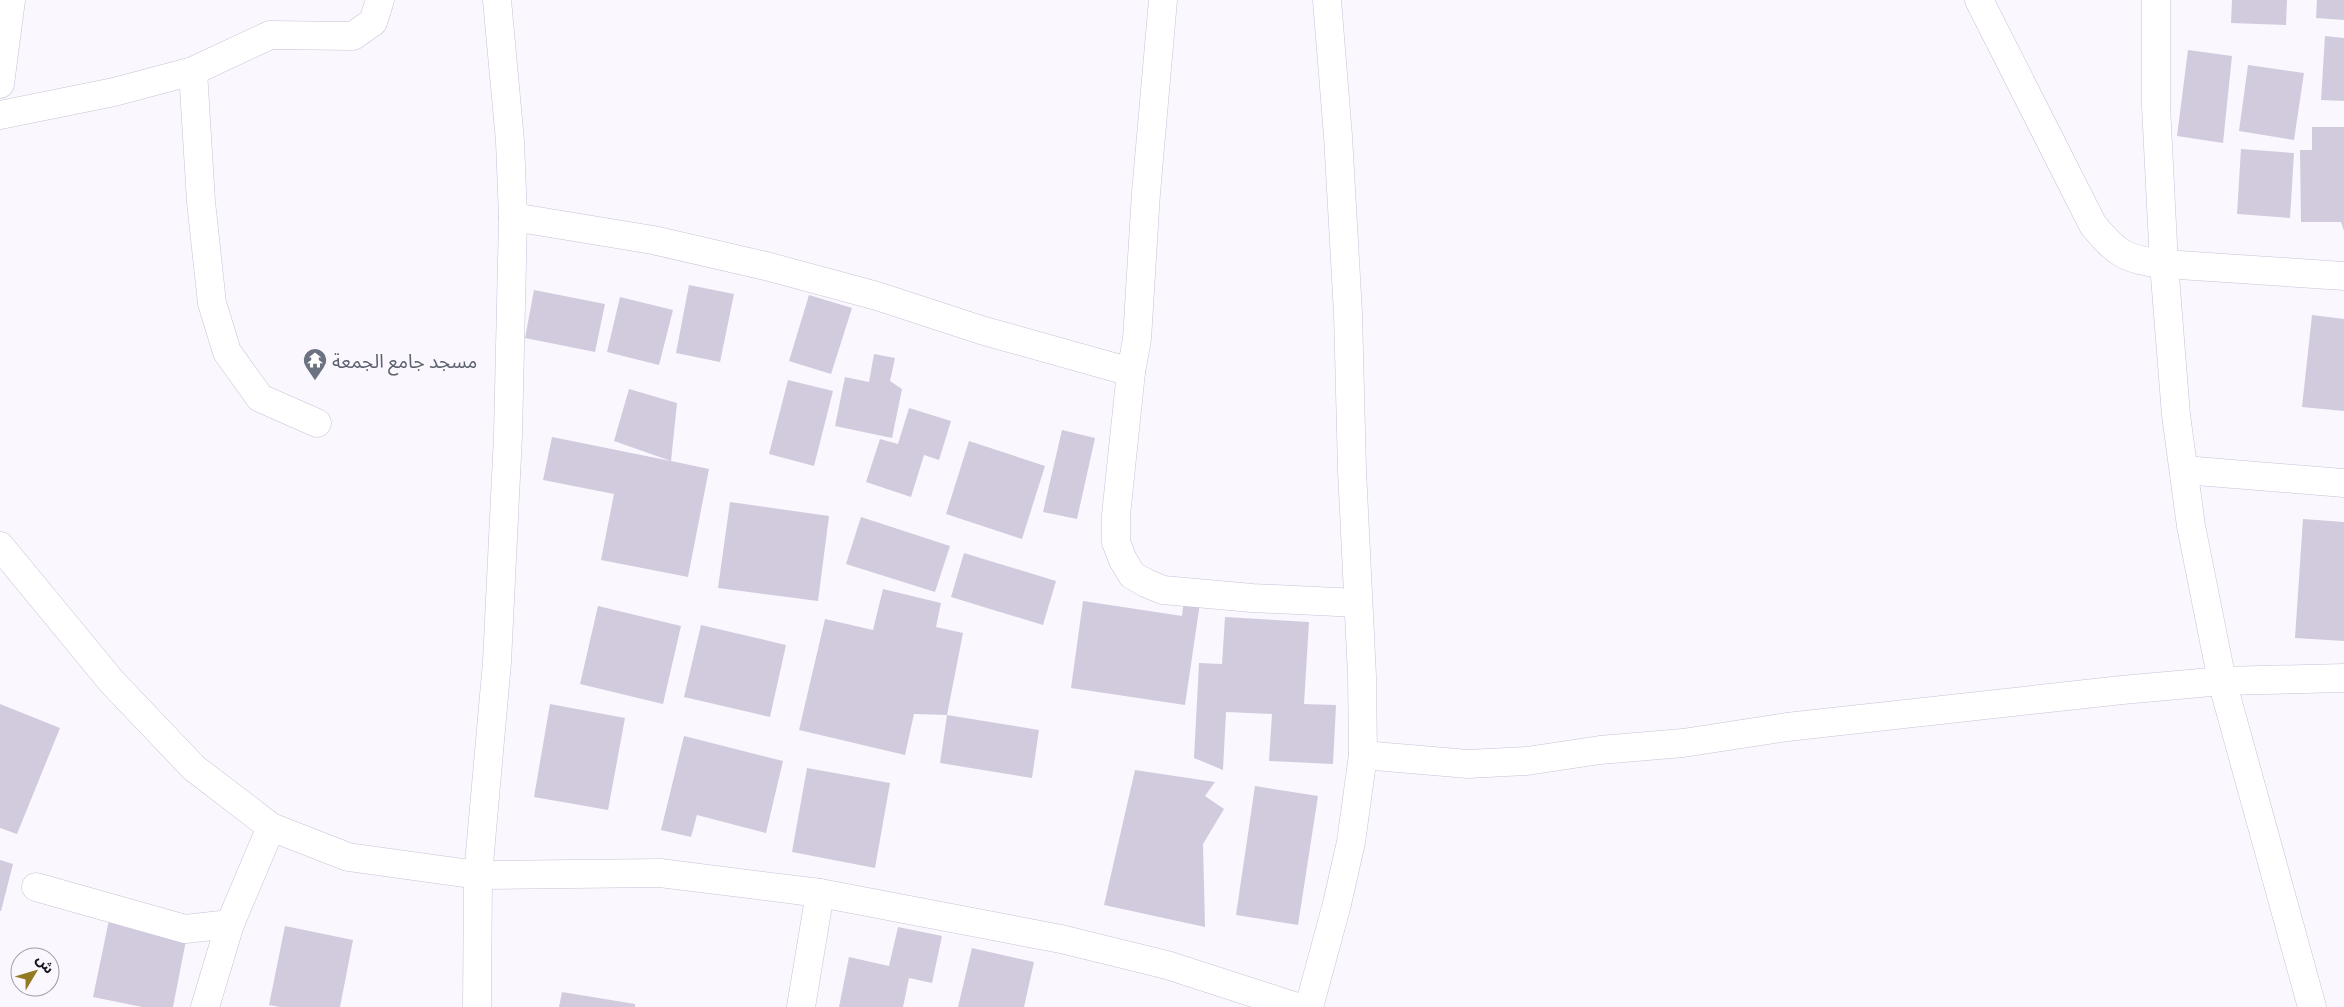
<svg xmlns="http://www.w3.org/2000/svg" width="2344" height="1007" font-family="'Exo 2','Noto Sans Arabic',sans-serif">
<style>
.building{fill:#d2cbde}
.lines{fill:none;stroke-linecap:round;stroke-linejoin:round}
.minor-casing{stroke:#c9c2d5;stroke-width:29}
.minor{stroke:#fff;stroke-width:28}
.labels{text-anchor:middle;dominant-baseline:central;stroke-width:4.5;stroke-linejoin:round;paint-order:stroke}
.worship-label{font-size:19px;fill:#5b616d;stroke:#faf7ff;text-anchor:start}
</style>
<rect width="100%" height="100%" fill="#faf7ff"/>
<!-- building -->
<g class="building">
<polygon points="2232,0 2287,0 2286,25 2231,23"/>
<polygon points="2317,0 2344,0 2344,20 2316,18"/>
<polygon points="2325,36 2344,38 2344,101 2321,100"/>
<polygon points="2188,50 2232,56 2223,143 2177,136"/>
<polygon points="2248,65 2304,73 2294,140 2239,131"/>
<polygon points="2312,127 2344,127 2344,231 2341,222 2301,222 2300,150 2312,150"/>
<polygon points="2241,149 2294,153 2290,218 2237,214"/>
<polygon points="689,285 734,294 720,362 676,353"/>
<polygon points="534,290 605,304 595,352 525,338"/>
<polygon points="809,295 852,308 831,374 789,361"/>
<polygon points="620,297 673,310 659,365 607,352"/>
<polygon points="2312,315 2344,319 2344,411 2302,407"/>
<polygon points="874,354 895,358 890,381 902,389 892,438 835,426 845,377 869,382"/>
<polygon points="788,380 833,391 814,466 769,454"/>
<polygon points="629,389 677,403 671,461 709,469 688,577 601,560 614,494 543,480 552,437 671,461 614,441"/>
<polygon points="909,408 951,421 939,460 924,455 911,497 866,482 880,439 898,444"/>
<polygon points="1062,430 1095,438 1077,519 1043,512"/>
<polygon points="969,441 1045,466 1022,539 946,514"/>
<polygon points="730,502 829,516 818,601 718,588"/>
<polygon points="861,517 950,546 935,592 846,564"/>
<polygon points="2303,519 2344,522 2344,641 2295,638"/>
<polygon points="964,553 1056,581 1043,625 951,597"/>
<polygon points="883,589 941,603 936,627 963,633 947,715 914,714 905,755 799,730 825,619 873,630"/>
<polygon points="1184,600 1200,603 1185,705 1071,688 1083,601 1182,616"/>
<polygon points="598,606 681,626 663,704 580,684"/>
<polygon points="1225,617 1309,622 1304,704 1336,705 1333,764 1269,761 1272,714 1226,712 1223,770 1194,758 1199,663 1222,664"/>
<polygon points="701,625 786,645 770,717 684,697"/>
<polygon points="0,704 60,728 17,834 0,828"/>
<polygon points="550,704 625,718 608,810 534,797"/>
<polygon points="947,715 1039,730 1032,778 940,763"/>
<polygon points="684,736 783,761 766,833 697,815 691,837 661,830"/>
<polygon points="807,768 890,783 875,868 792,852"/>
<polygon points="1135,770 1215,782 1205,796 1224,809 1203,844 1205,927 1104,905"/>
<polygon points="1255,786 1318,796 1298,925 1236,915"/>
<polygon points="0,860 13,864 1,911 0,911"/>
<polygon points="109,920 187,935 173,1007 142,1007 93,997"/>
<polygon points="285,926 353,940 340,1007 280,1007 269,1005"/>
<polygon points="898,927 942,936 932,983 909,978 903,1007 839,1007 849,957 889,966"/>
<polygon points="972,948 1034,962 1024,1007 958,1007"/>
<polygon points="562,992 635,1004 635,1007 559,1007"/>
</g>
<g class="lines">
<!-- minor casing -->
<g class="minor-casing">
<g id="minor">
<polyline points="1163,0 1146,193 1137,339 1131,372 1116,515 1116,542 1123,560 1132,575 1146,583 1163,590 1252,598 1358,603"/>
<path d="M1979 0 2093 225C2118 255 2125 259 2164 264L2344 276"/>
<polyline points="2156,0 2156,106 2164,264 2176,415 2191,526 2222,681 2312,1007"/>
<polyline points="193,71 201,202 212,303 227,352 260,398 317,423"/>
<polyline points="0,84 11,0"/>
<polyline points="0,115 114,92 193,71 270,35 353,36 373,22 380,0"/>
<polyline points="513,217 653,240 766,266 877,296 981,330 1131,372"/>
<polyline points="2184,470 2344,483"/>
<polyline points="0,546 112,682 194,768 271,827 348,857 478,875 660,873 820,893 1061,939 1167,965 1297,1007"/>
<polyline points="1363,755 1468,764 1527,761 1600,750 1683,743 1787,727 2122,690 2222,681 2344,678"/>
<polyline points="36,887 185,929 230,924"/>
<polyline points="205,1007 230,924 271,827"/>
<polyline points="477,1007 478,875 497,662 508,435 513,217 510,141 497,0"/>
<polyline points="801,1007 820,893"/>
<polyline points="1309,1007 1337,904 1351,842 1363,755 1362,676 1352,470 1348,313 1338,136 1327,0"/>
</g>
</g>
<!-- minor -->
<use href="#minor" class="minor"/>
</g>
<!-- icons -->
<defs>
<g id="temple-pin" transform="scale(1.25)"><path d="M0 17L-7.5 6A9.5 9.5 0 1 1 7.5 6Z" fill="#6b7280" stroke="#faf7ff"/><path d="M0-6L5-2H3V0L6.5 2.5H4V6H1.5V3h-3V6H-4V2.5H-6.5L-3 0V-2H-5Z" fill="#fff"/></g>
</defs>
<g fill-rule="evenodd">
<use href="#temple-pin" x="315" y="360"/>
</g>
<g class="labels">
<!-- worship labels -->
<g class="worship-label">
<text x="332" y="360">مسجد جامع الجمعة</text>
</g>
</g>
<!-- north arrow -->
<g transform="translate(35 972) rotate(52)"><circle r="24" fill="#faf7ff" stroke="#9f9da4"/>
<path d="M0-4L9 19L0 12L-9 19Z" fill="#937a21"/>
<text y="-8" font-size="14" font-weight="bold" text-anchor="middle" fill="#17151b">ش</text>
</g>
</svg>
